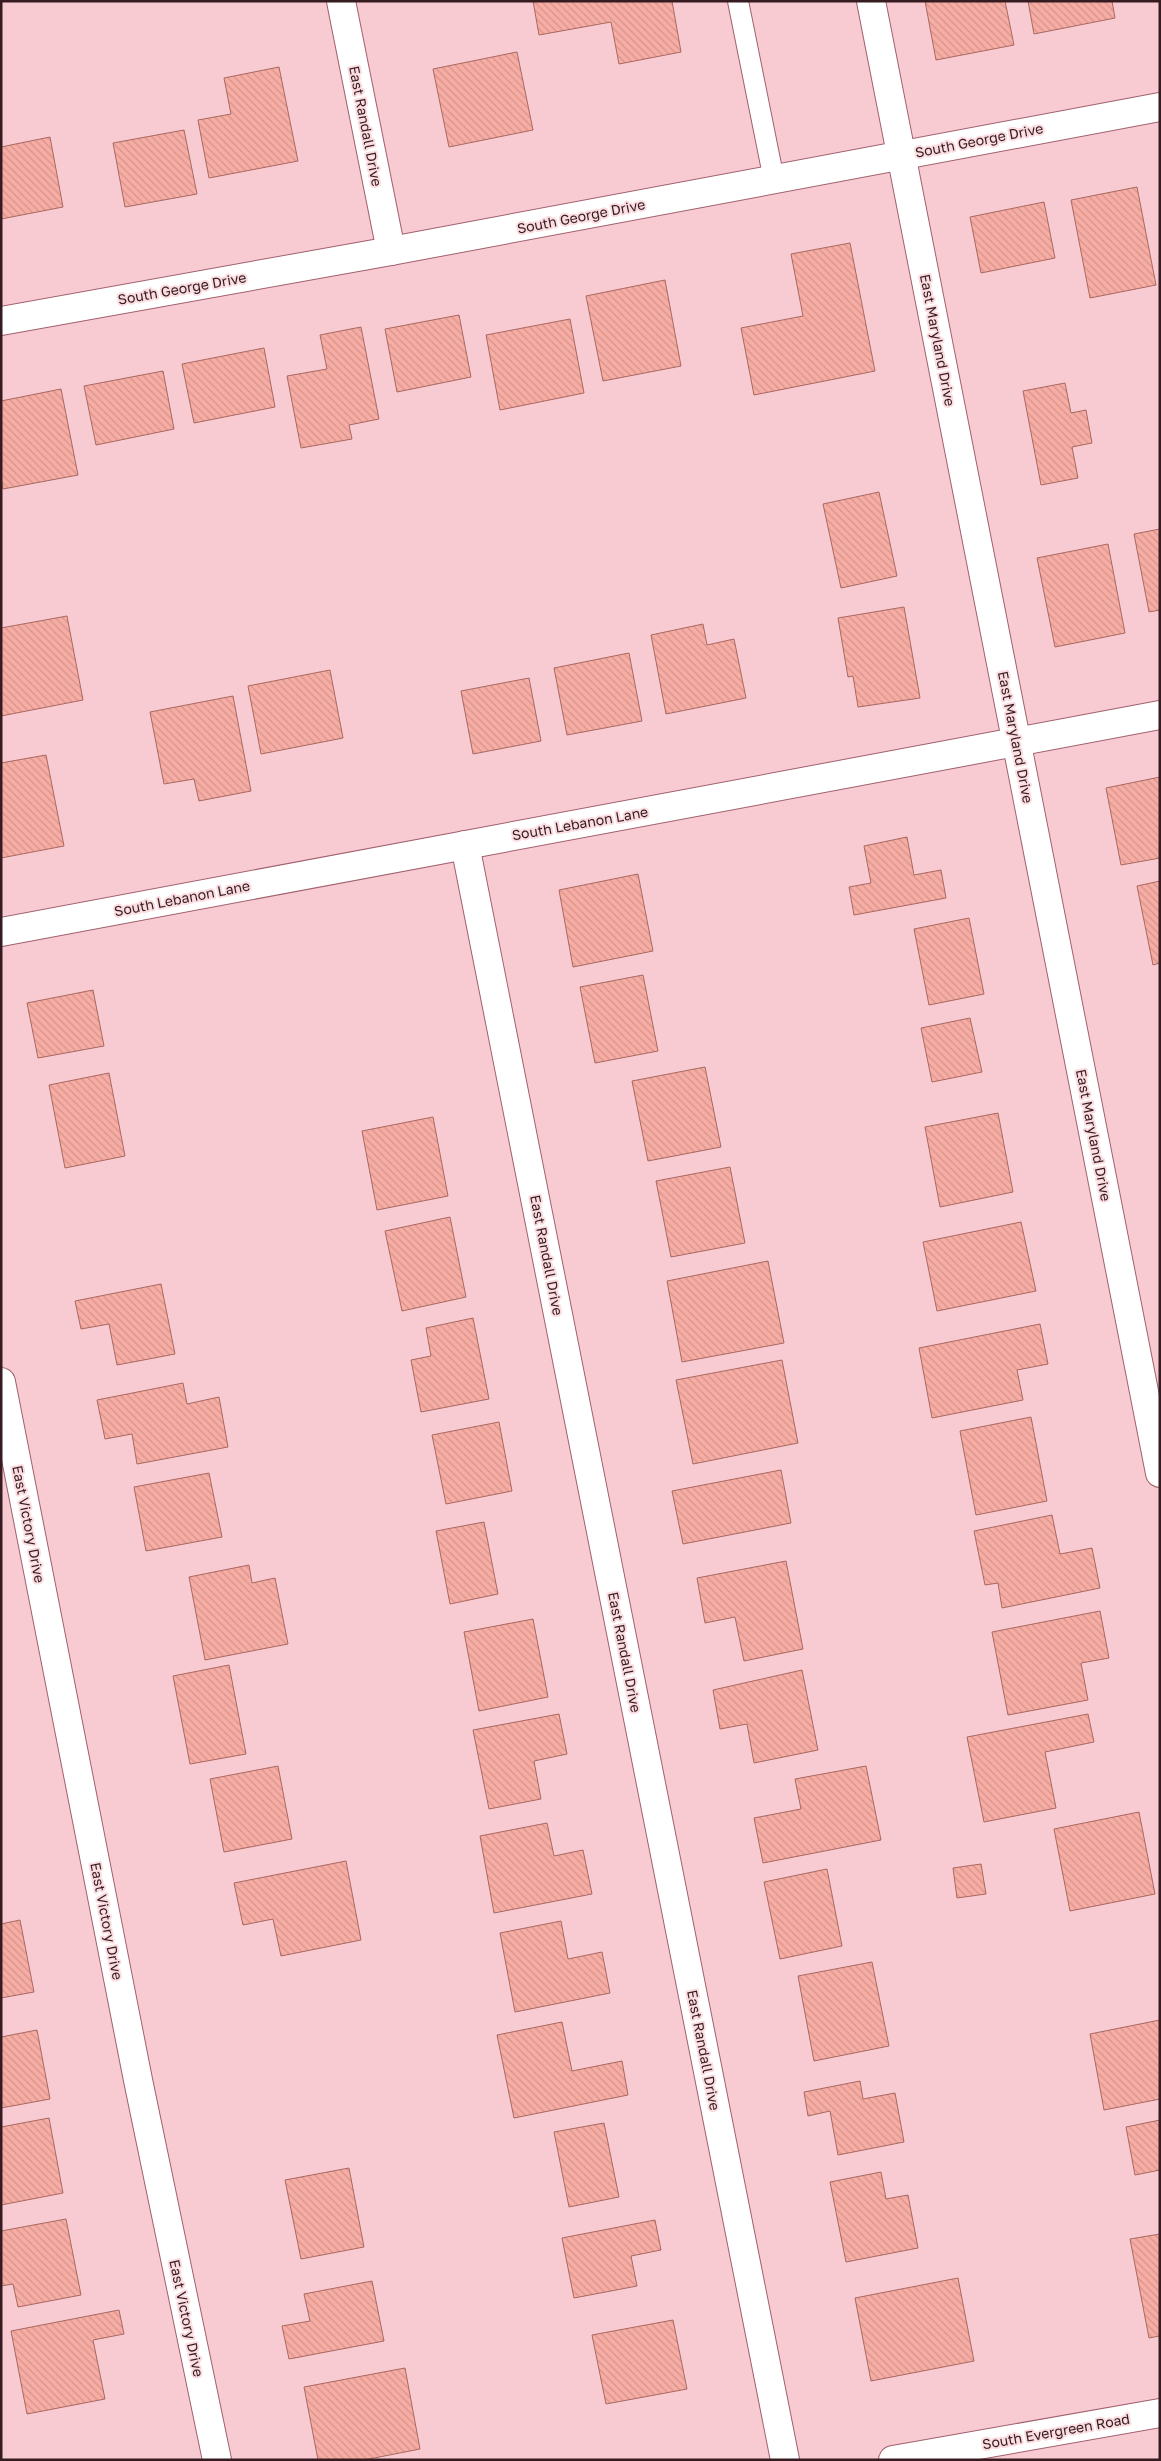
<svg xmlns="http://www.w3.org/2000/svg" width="1161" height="2461" font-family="'Golos Text',sans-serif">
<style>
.building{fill:url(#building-back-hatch);stroke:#a96860}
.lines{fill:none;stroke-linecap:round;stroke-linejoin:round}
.lane-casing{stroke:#a1606d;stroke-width:22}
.street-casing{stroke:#a1606d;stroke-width:30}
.secondary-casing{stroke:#a1606d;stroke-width:30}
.lane{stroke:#fff;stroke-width:20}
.street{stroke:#fff;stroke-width:28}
.secondary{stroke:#fff;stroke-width:28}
.labels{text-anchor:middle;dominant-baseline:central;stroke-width:4;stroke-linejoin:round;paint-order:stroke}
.street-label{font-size:14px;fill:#361c21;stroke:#fbdde1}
</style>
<defs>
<pattern id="building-back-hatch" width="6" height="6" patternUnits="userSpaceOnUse" patternTransform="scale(1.25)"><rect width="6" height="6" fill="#f7ada4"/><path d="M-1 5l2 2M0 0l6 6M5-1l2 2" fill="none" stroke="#d4948d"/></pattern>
</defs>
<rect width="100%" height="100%" fill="#f8cbd2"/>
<!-- building -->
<g class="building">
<polygon points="533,1 672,1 681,52 619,64 611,22 539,35"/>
<polygon points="925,1 1005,1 1014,45 936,60"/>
<polygon points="1028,1 1112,1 1115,18 1034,34"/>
<polygon points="517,52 533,130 449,147 433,69"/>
<polygon points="279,67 298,161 209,178 198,120 231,114 224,78"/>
<polygon points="184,130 197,194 125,207 113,143"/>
<polygon points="50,137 63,207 1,219 1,147"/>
<polygon points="1137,187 1156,285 1090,298 1071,200"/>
<polygon points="1044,202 1055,258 981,273 970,217"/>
<polygon points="850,243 875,371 754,395 741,328 803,316 791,254"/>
<polygon points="665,280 681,366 603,381 586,296"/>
<polygon points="459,315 471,377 397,392 385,329"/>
<polygon points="570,319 584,393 500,410 486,335"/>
<polygon points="361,327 379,419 349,425 352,439 301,448 287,376 327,369 320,335"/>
<polygon points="264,348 275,407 194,423 182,364"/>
<polygon points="163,371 174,429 96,445 84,386"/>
<polygon points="1065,383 1071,413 1086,410 1092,443 1072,447 1078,478 1041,485 1023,391"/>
<polygon points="61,389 78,475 3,489 1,479 1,401"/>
<polygon points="879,492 897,576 841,588 823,504"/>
<polygon points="1160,529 1160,610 1149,612 1134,534"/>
<polygon points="1108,544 1125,633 1055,647 1037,558"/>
<polygon points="904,607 920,698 858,707 853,676 848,677 838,618"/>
<polygon points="67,616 83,700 1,716 1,628"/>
<polygon points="703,624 707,645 734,639 746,698 666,714 651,635"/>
<polygon points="629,653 642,721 567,735 554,668"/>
<polygon points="330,670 343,738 261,754 248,686"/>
<polygon points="529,678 541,741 473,754 461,691"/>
<polygon points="233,696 251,791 199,801 194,779 164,784 150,712"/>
<polygon points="46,755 64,846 1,858 1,763"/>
<polygon points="1160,777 1160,858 1121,865 1106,788"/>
<polygon points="907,837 914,875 941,870 946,898 854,915 849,887 871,883 864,846"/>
<polygon points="638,874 653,951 573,967 559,890"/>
<polygon points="1160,881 1160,963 1153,965 1137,886"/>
<polygon points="969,918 984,994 929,1005 914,929"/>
<polygon points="643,975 658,1051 595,1063 580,987"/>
<polygon points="93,990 104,1046 38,1058 27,1003"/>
<polygon points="970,1018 982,1072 932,1082 921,1028"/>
<polygon points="705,1067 721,1147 648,1161 632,1081"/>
<polygon points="109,1073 125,1156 65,1168 49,1085"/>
<polygon points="998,1113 1013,1192 940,1207 925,1127"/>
<polygon points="433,1117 448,1196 377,1210 362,1131"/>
<polygon points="730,1167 745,1243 671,1257 656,1181"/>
<polygon points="450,1217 466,1297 402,1311 385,1231"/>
<polygon points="1021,1222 1036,1291 937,1311 923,1242"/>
<polygon points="768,1261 784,1343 682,1362 667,1281"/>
<polygon points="161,1284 175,1354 117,1365 109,1324 81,1329 75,1301"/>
<polygon points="473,1318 489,1399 421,1412 411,1360 431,1356 426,1328"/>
<polygon points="1040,1324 1048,1364 1017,1370 1023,1400 932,1418 919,1348"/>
<polygon points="782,1360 798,1443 693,1464 676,1380"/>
<polygon points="183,1383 187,1404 219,1397 228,1447 137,1464 132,1434 105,1439 97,1400"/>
<polygon points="1031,1417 1047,1501 976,1515 960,1431"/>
<polygon points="499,1422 512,1491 446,1504 432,1435"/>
<polygon points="781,1470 791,1523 683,1544 672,1491"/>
<polygon points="209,1473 222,1537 146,1551 134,1487"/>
<polygon points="1052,1515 1060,1554 1092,1548 1100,1588 1002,1608 998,1583 985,1585 974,1531"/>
<polygon points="484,1522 498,1594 450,1604 436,1531"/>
<polygon points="786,1561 803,1649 744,1661 735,1617 705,1623 697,1578"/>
<polygon points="249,1565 252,1583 275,1578 288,1644 205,1660 189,1577"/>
<polygon points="1100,1611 1109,1658 1081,1663 1088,1700 1008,1715 992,1632"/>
<polygon points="533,1619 548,1697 479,1711 464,1632"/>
<polygon points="229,1665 246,1754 190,1764 173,1676"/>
<polygon points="802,1670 818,1750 754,1763 747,1724 720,1729 713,1690"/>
<polygon points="559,1714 567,1754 534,1761 541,1799 489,1809 473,1730"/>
<polygon points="1088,1714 1094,1742 1045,1752 1056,1808 984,1822 967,1737"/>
<polygon points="278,1766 292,1839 224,1852 210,1779"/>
<polygon points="866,1766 881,1840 763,1863 754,1818 801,1809 795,1779"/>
<polygon points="1139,1812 1155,1894 1070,1911 1054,1829"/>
<polygon points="547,1823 554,1856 583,1850 592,1894 494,1913 480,1836"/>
<polygon points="346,1861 361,1940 281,1956 273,1919 243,1925 234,1883"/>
<polygon points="981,1864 986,1894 957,1898 953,1868"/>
<polygon points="827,1869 842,1946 780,1959 764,1882"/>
<polygon points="20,1920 34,1992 1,1998 1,1924"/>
<polygon points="561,1921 568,1959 602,1952 610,1993 515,2012 500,1933"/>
<polygon points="872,1962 889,2046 814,2061 798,1976"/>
<polygon points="1160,2020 1160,2099 1104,2110 1090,2034"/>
<polygon points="562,2022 572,2071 622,2061 628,2095 514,2118 497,2035"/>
<polygon points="37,2030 50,2099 1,2108 1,2037"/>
<polygon points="860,2081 863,2099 895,2093 904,2142 838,2155 830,2111 808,2116 804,2092"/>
<polygon points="49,2118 63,2193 1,2205 1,2127"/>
<polygon points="1160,2120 1160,2170 1135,2175 1126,2127"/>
<polygon points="604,2123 619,2197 569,2207 554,2132"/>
<polygon points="349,2168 364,2247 301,2259 285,2180"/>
<polygon points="881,2172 886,2199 908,2195 918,2248 846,2262 830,2182"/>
<polygon points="66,2219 81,2295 18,2307 13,2284 1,2286 1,2231"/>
<polygon points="655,2220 661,2250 631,2256 637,2286 574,2298 562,2238"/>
<polygon points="1160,2234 1160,2336 1149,2338 1130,2239"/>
<polygon points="958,2278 974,2361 871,2381 855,2298"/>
<polygon points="372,2281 384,2341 289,2359 282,2326 310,2321 304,2294"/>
<polygon points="119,2310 124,2334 93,2340 105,2399 27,2414 11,2331"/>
<polygon points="673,2320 687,2389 606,2404 592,2335"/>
<polygon points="405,2368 420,2449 364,2460 318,2460 304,2387"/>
</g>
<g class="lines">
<!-- lane casing -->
<g class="lane-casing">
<polyline id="lane" points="738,1 774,180"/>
</g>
<!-- street casing -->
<g class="street-casing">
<g id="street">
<polyline points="341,1 391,251"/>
<polyline points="871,1 1160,1473"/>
<polyline points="1,321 391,251 1160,107"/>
<polyline points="465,845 785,2460"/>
<polyline points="1,932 1160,715"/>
<polyline points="1,1382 138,2080 217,2460"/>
</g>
</g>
<!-- secondary casing -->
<g class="secondary-casing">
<polyline id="secondary" points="893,2460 1160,2413"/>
</g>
<!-- lane -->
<use href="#lane" class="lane"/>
<!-- street -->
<use href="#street" class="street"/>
<!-- secondary -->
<use href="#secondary" class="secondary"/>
</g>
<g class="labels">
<!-- street labels -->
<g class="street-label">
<text transform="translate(366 126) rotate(79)">East Randall Drive</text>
<text transform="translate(979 140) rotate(-11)">South George Drive</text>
<text transform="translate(581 216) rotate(-11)">South George Drive</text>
<text transform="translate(182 288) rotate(-10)">South George Drive</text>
<text transform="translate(938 340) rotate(79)">East Maryland Drive</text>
<text transform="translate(1016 737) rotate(79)">East Maryland Drive</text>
<text transform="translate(580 823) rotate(-10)">South Lebanon Lane</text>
<text transform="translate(182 898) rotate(-11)">South Lebanon Lane</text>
<text transform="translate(1094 1135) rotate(79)">East Maryland Drive</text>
<text transform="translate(547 1255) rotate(79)">East Randall Drive</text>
<text transform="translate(29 1524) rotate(79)">East Victory Drive</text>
<text transform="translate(625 1652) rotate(79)">East Randall Drive</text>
<text transform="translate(107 1921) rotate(79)">East Victory Drive</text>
<text transform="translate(704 2050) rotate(79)">East Randall Drive</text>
<text transform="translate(187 2318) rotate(78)">East Victory Drive</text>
<text transform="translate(1056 2431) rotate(-10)">South Evergreen Road</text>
</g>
</g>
<!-- border -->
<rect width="1161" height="2461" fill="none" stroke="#361c21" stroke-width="5"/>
</svg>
